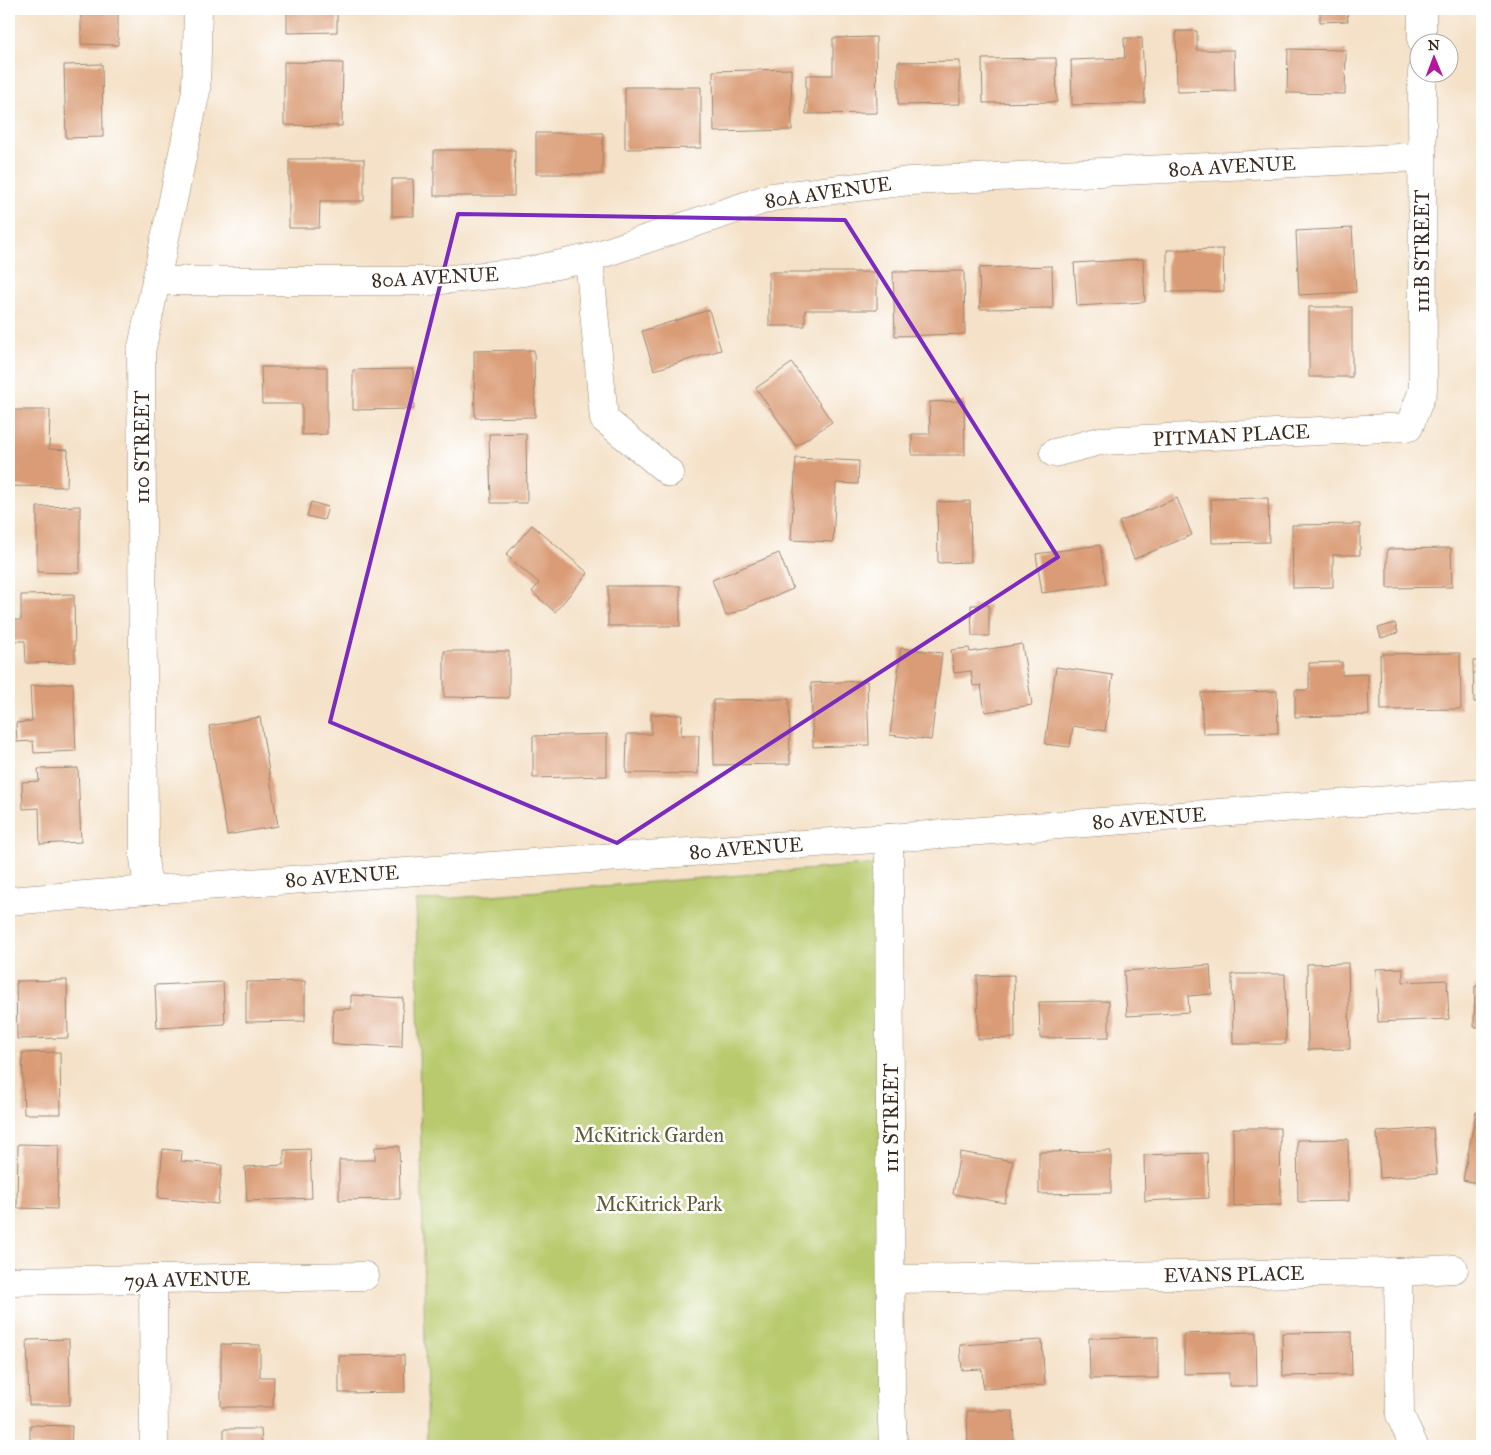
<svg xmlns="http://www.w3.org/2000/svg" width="1491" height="1455" font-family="'IM FELL Great Primer',serif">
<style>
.green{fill:#b8ca6d;stroke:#7a7a46}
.building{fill:#da9c76}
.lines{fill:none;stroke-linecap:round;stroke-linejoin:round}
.street-casing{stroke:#988672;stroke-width:29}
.secondary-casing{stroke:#988672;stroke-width:29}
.street{stroke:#fff;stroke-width:28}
.secondary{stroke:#fff;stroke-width:28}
.marked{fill:none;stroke:#7b2cbf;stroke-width:4;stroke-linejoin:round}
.labels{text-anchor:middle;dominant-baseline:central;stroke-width:5;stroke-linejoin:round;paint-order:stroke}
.street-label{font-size:20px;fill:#3b2a1e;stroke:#fff}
.park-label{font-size:20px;fill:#605a36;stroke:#fff}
</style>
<rect width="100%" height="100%" fill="#fff"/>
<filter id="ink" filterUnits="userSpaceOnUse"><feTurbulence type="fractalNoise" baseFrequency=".02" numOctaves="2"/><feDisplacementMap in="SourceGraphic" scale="10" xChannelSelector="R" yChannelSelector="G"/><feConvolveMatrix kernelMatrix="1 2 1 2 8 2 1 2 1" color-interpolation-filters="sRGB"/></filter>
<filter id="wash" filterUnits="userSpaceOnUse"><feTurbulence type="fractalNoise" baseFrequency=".0096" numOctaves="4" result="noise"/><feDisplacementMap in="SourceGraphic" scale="20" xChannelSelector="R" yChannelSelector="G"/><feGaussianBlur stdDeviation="1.12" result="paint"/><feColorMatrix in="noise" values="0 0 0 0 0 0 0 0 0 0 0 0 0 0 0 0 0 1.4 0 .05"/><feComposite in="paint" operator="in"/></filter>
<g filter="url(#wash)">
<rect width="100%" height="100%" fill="#f4e1c7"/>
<!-- green -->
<polygon class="green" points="878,864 910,1446 427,1446 416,901"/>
<g id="blocks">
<!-- building -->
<g class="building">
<polygon points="81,9 118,9 118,45 81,44"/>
<polygon points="287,9 337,9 337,32 287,33"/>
<polygon points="1320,9 1347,9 1348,21 1320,22"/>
<polygon points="1176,31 1197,31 1197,50 1234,50 1235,91 1177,92"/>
<polygon points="876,37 877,113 806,114 806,75 833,75 833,38"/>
<polygon points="1124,38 1142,38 1145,103 1072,105 1071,60 1125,58"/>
<polygon points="1288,49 1346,50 1345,94 1287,93"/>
<polygon points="1056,58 1057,102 983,103 982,59"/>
<polygon points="960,61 960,104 898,105 898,62"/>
<polygon points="284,62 343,63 342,126 284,125"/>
<polygon points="102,64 103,137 66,138 64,65"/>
<polygon points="791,69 792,130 714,132 713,71"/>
<polygon points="625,87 701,87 701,148 625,149"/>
<polygon points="536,133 603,133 602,174 536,174"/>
<polygon points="434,150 515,150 514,196 434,196"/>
<polygon points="289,159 364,159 364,201 320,201 319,228 289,228"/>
<polygon points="392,179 413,179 414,216 392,216"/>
<polygon points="1352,228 1356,292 1299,295 1296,231"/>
<polygon points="1223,249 1224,291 1167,292 1167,250"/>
<polygon points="1143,259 1145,302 1077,306 1074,263"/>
<polygon points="1052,266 1053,308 980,309 979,268"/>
<polygon points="964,271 965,334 895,336 893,272"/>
<polygon points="769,272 877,272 877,310 805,310 805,326 769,326"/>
<rect x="1309" y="307" width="43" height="70"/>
<polygon points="709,310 721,350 654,370 642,331"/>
<polygon points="534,350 535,417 475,418 474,351"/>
<polygon points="792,363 832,422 796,446 756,388"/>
<polygon points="261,367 327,367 327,434 302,435 302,404 262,404"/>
<polygon points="413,369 414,409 353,410 353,370"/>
<polygon points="964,401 965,455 912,455 912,434 930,434 929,402"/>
<polygon points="9,410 50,410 49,449 68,450 67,487 9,486"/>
<polygon points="526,433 527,503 491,503 489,434"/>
<polygon points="796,458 859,461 858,484 836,483 833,542 791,540"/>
<polygon points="1177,498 1192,535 1134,559 1119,522"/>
<polygon points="1268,498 1269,542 1212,543 1211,499"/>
<polygon points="970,501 971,562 938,563 937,502"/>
<polygon points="311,502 328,507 324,520 307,516"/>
<polygon points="80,506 80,573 37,572 37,507"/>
<polygon points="1360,524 1360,555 1333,555 1333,587 1293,588 1292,525"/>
<polygon points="532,525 588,573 555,612 532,592 539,583 506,555"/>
<polygon points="1100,545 1106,584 1042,593 1036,554"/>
<polygon points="1451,548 1452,587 1387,588 1387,549"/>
<polygon points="779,553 793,589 726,616 712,580"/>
<rect x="608" y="586" width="72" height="40"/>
<rect x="9" y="590" width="3" height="22"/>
<polygon points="74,594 75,662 26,663 25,641 9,641 9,620 21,620 21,595"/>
<polygon points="971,605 989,605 989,636 972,636"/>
<polygon points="1395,623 1398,633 1381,638 1378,628"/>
<polygon points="1022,644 1032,705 985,712 981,685 973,686 971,671 954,673 951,650 969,648 970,652"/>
<polygon points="901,648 942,653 931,740 890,735"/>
<polygon points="444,651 509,651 509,698 444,697"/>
<polygon points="1460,653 1461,709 1381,710 1380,654"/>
<polygon points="1473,661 1482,661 1482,702 1474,702"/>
<polygon points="1342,662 1342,675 1368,674 1369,715 1295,717 1295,690 1309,690 1309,663"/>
<polygon points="1056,667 1113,675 1105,731 1073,726 1070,747 1045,744"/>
<polygon points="867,681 869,745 813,747 811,683"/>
<polygon points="73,683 76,751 34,753 33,741 17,742 16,723 32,721 30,686"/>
<polygon points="1277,691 1278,733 1203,734 1201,693"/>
<polygon points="789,699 790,764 714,765 713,700"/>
<polygon points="651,714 682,715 681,735 699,735 698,774 626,773 627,734 651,734"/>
<polygon points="260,717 278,826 227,835 209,726"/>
<polygon points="607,734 607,776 533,778 533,736"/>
<polygon points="78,768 81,842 40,844 39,808 23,809 22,782 39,781 38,769"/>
<polygon points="1348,963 1350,1049 1308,1050 1307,964"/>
<polygon points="1210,965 1212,994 1188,996 1189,1012 1127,1016 1124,971"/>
<polygon points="1403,968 1403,982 1447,980 1449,1019 1378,1022 1376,969"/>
<polygon points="1232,974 1285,974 1286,1044 1233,1044"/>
<polygon points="1014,975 1015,1038 978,1039 977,976"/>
<polygon points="67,980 68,1038 17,1039 16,981"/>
<polygon points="305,981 305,1021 246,1022 246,982"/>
<polygon points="223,982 225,1024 157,1028 155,985"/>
<polygon points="1475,986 1482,986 1482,1027 1474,1027"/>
<polygon points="351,995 403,998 402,1047 332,1044 333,1009 351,1009"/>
<polygon points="1109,1001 1109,1037 1040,1038 1039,1002"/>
<polygon points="60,1052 61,1114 24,1114 22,1053"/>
<polygon points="1476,1112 1482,1113 1482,1184 1463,1180"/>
<polygon points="1233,1128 1280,1128 1281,1205 1234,1206"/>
<polygon points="1433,1128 1437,1174 1380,1178 1377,1132"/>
<polygon points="1348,1139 1349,1201 1298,1202 1297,1140"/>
<polygon points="18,1144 59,1145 57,1209 17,1208"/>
<polygon points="399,1146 400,1199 339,1200 339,1160 375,1160 375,1147"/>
<polygon points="163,1149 182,1151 181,1161 222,1165 218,1204 158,1198"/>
<polygon points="310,1149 312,1198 247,1201 245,1167 284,1165 284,1150"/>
<polygon points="1111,1151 1111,1193 1039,1194 1039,1152"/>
<polygon points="960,1152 1013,1161 1005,1203 953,1194"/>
<polygon points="1207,1153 1209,1198 1145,1201 1144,1155"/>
<polygon points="1256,1332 1257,1386 1229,1386 1229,1373 1184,1374 1184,1334"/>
<polygon points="1351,1332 1352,1375 1283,1376 1282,1333"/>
<polygon points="1158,1337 1158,1378 1090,1379 1089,1338"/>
<polygon points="69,1339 70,1405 29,1405 27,1340"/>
<polygon points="1042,1340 1045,1385 983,1389 982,1369 962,1370 960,1345"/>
<polygon points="221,1344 260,1345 260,1377 274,1377 273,1407 221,1407"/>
<polygon points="404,1355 405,1392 339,1393 339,1356"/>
<polygon points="967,1411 1013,1411 1014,1446 968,1446"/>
<polygon points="30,1425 72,1426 71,1446 30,1446"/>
<polygon points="224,1429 261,1429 262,1446 224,1446"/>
</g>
</g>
</g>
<g filter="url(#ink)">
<use href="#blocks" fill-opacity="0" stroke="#988672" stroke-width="1"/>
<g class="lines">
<!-- street casing -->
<g class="street-casing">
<g id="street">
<polyline points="1422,42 1422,9"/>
<polyline points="589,258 604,419 670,473"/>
<polyline points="156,281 430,281 524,272 589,258 772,197 910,181 1421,157"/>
<polyline points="1054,453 1100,441 1409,427 1423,390 1422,72"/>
<polyline points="889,838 891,1397 893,1446"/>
<polyline points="148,890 144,858 144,843 141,352 196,91 198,9"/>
<polyline points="1398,1272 1454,1269"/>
<polyline points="153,1279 154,1446"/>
<polyline points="892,1279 1398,1272 1400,1415 1414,1446"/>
<polyline points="9,1281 365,1276"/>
</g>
</g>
<!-- secondary casing -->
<g class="secondary-casing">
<polyline id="secondary" points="9,901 148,890 889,838 1482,793"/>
</g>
<!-- street -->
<use href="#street" class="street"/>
<!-- secondary -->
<use href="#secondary" class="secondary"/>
</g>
</g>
<!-- marked area -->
<path class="marked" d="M458 214 845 220 1058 557 617 843 330 722Z"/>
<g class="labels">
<!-- street labels -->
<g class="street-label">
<text transform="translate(1232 166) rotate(-3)">80A AVENUE</text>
<text transform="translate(828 192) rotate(-8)">80A AVENUE</text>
<text transform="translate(1422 251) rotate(-90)">111B STREET</text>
<text transform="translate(435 277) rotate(-3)">80A AVENUE</text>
<text transform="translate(1231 435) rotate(-3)">PITMAN PLACE</text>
<text transform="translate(142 447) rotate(-90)">110 STREET</text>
<text transform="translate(1149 818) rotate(-4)">80 AVENUE</text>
<text transform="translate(746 848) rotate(-4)">80 AVENUE</text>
<text transform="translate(342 876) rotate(-4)">80 AVENUE</text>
<text transform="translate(891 1118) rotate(-90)">111 STREET</text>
<text transform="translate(1234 1274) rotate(-1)">EVANS PLACE</text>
<text transform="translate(187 1279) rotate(-1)">79A AVENUE</text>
</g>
<!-- park labels -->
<g class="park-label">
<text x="649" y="1135">McKitrick Garden</text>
<text x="659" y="1204">McKitrick Park</text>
</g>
</g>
<!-- margin -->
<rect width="1491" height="1455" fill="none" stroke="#fff" stroke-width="30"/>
<!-- north arrow -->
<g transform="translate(1434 58) rotate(359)"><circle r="24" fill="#ffffff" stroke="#b1aaa5"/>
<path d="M0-4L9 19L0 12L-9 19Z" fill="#b5179e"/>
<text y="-8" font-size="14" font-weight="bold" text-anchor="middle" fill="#3b2a1e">N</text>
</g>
</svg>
